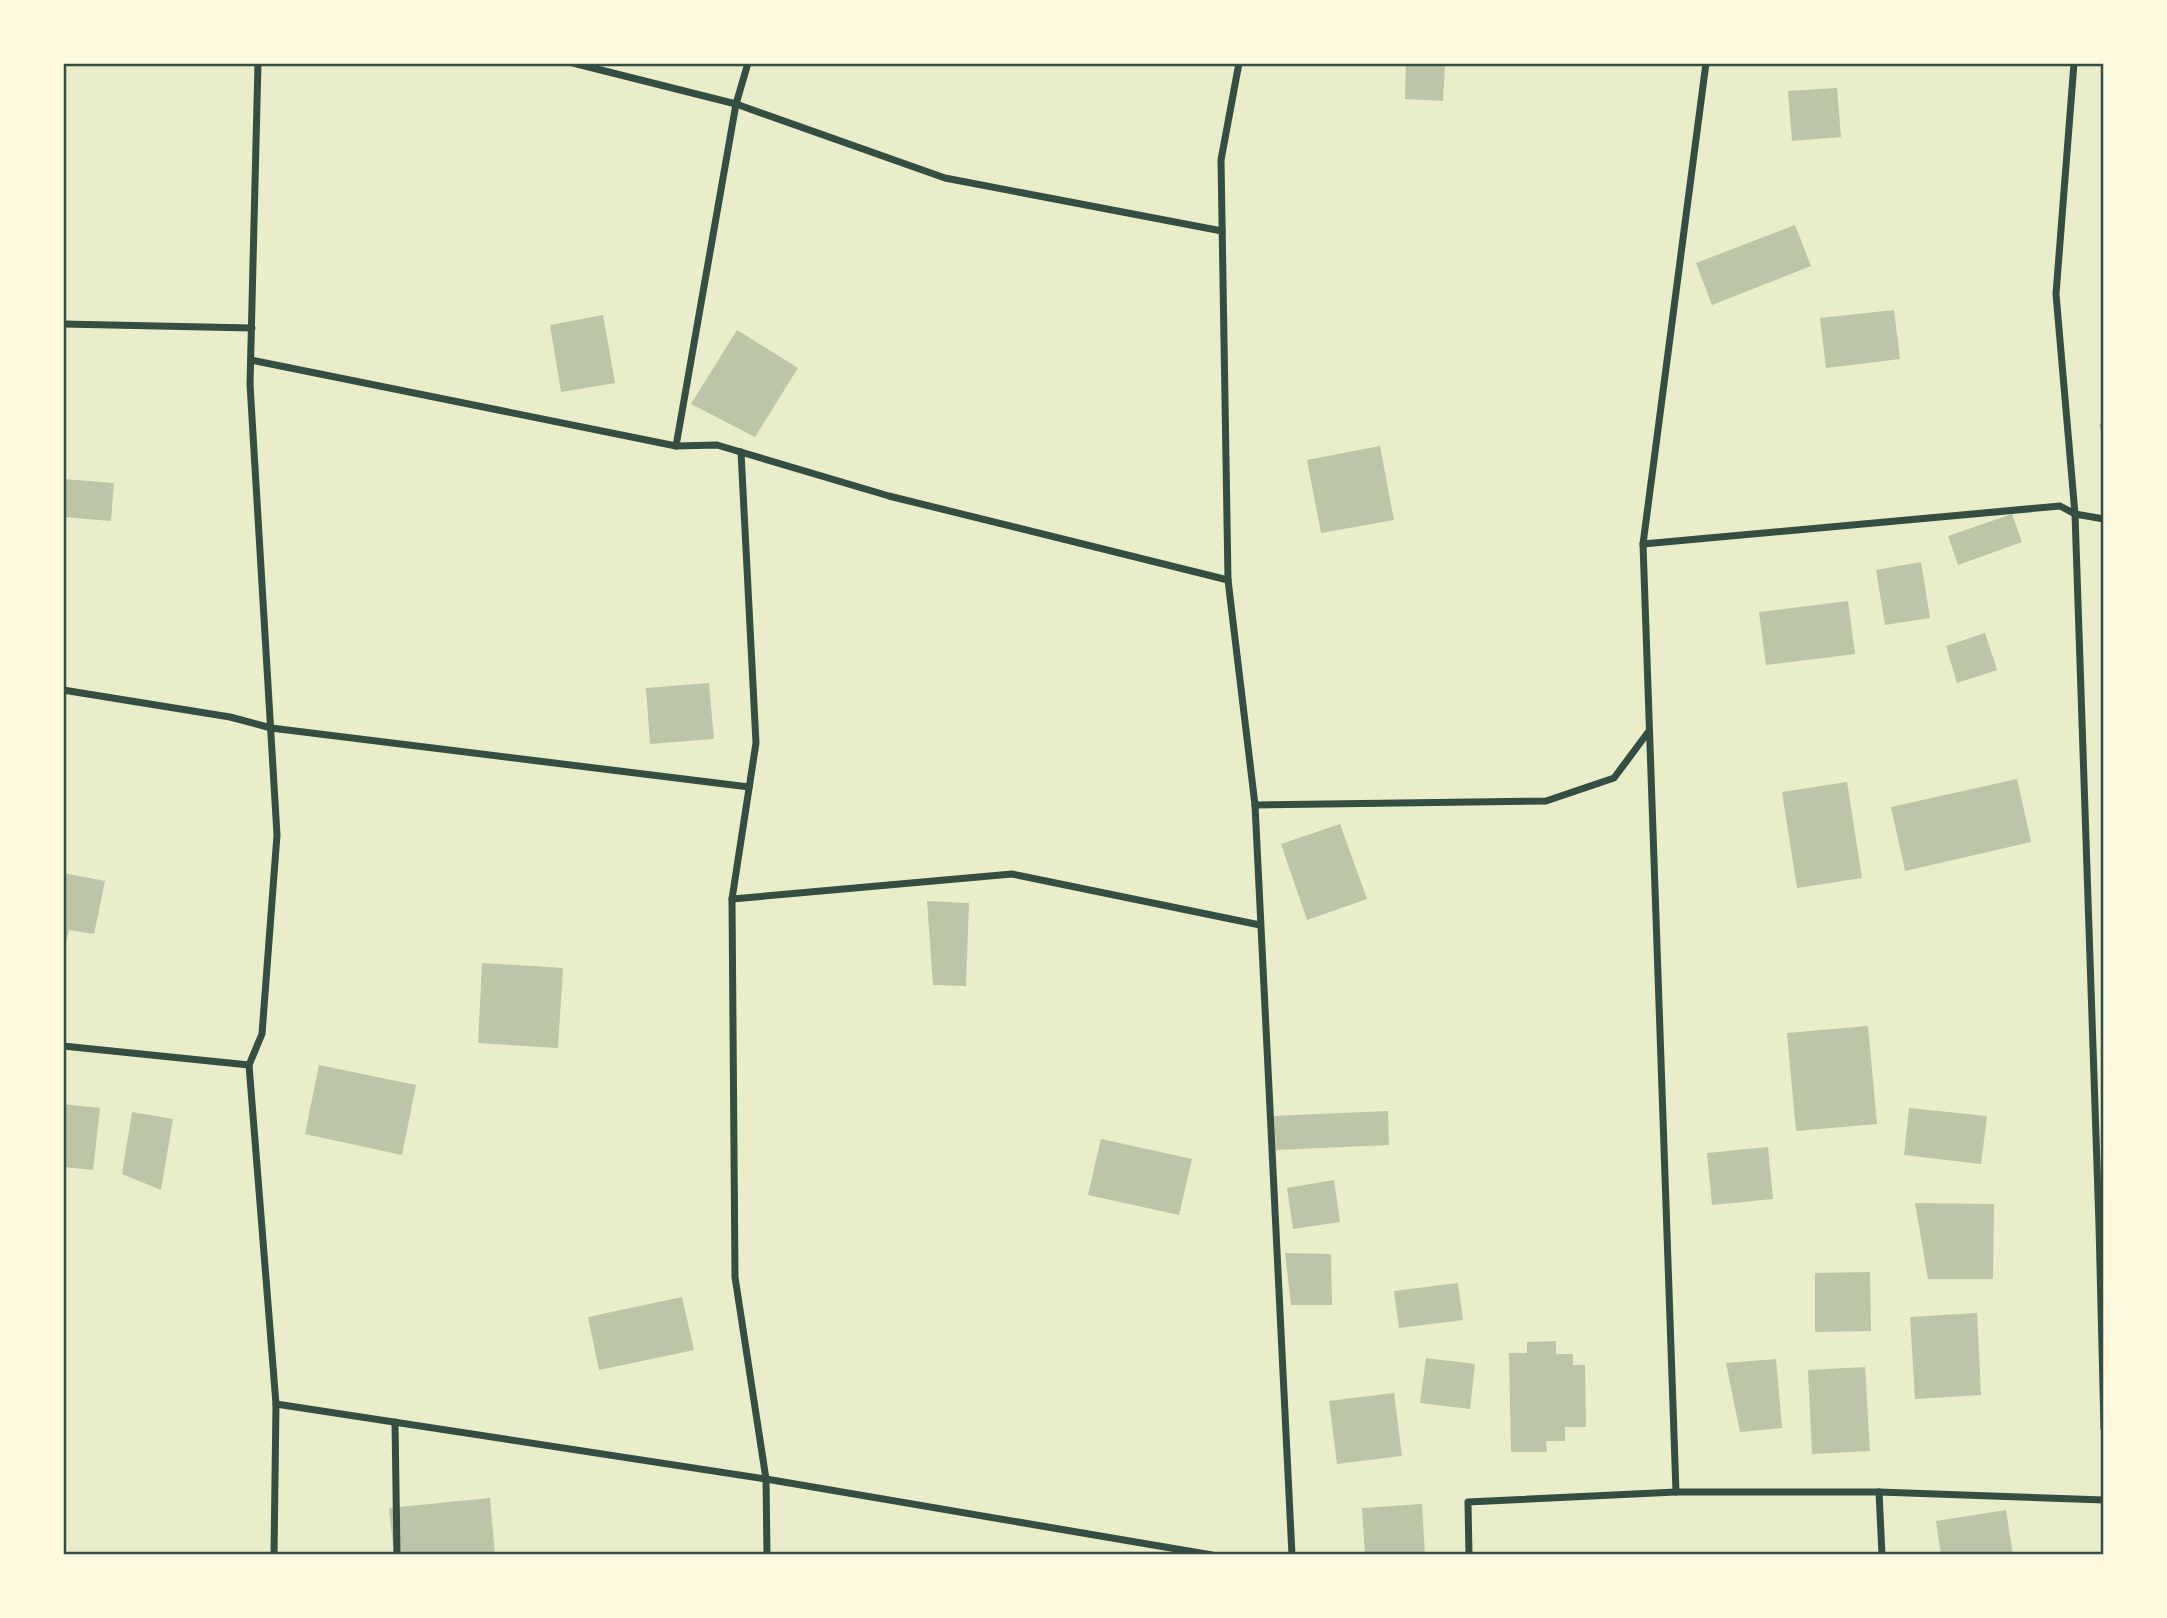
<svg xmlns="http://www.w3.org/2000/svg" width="2167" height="1618" font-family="Literata,serif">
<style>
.building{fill:#bcc5a7}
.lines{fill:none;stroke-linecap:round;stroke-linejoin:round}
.minor{stroke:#344e41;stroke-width:7}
.neatline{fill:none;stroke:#344e41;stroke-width:2.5}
</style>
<rect width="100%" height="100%" fill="#e9edc9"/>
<!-- building -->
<g class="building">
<polygon points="1406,63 1445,63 1443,101 1405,99"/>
<polygon points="1837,88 1841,137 1792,141 1788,91"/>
<polygon points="1795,225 1811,266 1712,305 1696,263"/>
<polygon points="1894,310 1900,359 1826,368 1820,318"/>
<polygon points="603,315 615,383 561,392 550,325"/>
<polygon points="737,330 798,368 755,437 691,404"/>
<polygon points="2104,423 2104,440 2103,440 2099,424"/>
<polygon points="1380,446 1394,520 1321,533 1307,460"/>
<polygon points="63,479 114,483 111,521 63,517"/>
<polygon points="2012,514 2022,542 1958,565 1948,536"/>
<polygon points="1921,562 1930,618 1885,625 1876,570"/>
<polygon points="1848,601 1855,654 1766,665 1759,612"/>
<polygon points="1985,633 1997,670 1957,683 1946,646"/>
<polygon points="709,683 714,739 650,744 646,688"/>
<polygon points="2017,779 2031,842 1905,871 1891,807"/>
<polygon points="1847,782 1862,878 1797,888 1782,792"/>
<polygon points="1340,824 1367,899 1307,920 1281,844"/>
<polygon points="63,873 105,881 94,934 69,930 64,950"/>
<polygon points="927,901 969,903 966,986 933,985"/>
<polygon points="482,963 563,968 558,1048 478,1043"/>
<polygon points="1868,1026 1877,1124 1796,1131 1787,1033"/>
<polygon points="319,1065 416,1085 402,1155 305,1134"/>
<polygon points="63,1104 100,1108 93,1170 63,1167"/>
<polygon points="1909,1108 1987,1116 1981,1164 1904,1155"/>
<polygon points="1388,1111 1389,1145 1276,1150 1274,1116"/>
<polygon points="132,1112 173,1119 161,1190 122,1174"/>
<polygon points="1101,1139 1192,1159 1179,1215 1088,1195"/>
<polygon points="1768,1147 1773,1199 1712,1205 1707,1153"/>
<polygon points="1334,1180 1340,1222 1293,1229 1287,1188"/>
<polygon points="1915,1203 1994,1204 1993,1279 1928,1279"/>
<polygon points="1285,1253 1331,1254 1332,1305 1291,1305"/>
<polygon points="1870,1272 1871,1331 1815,1332 1815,1273"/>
<polygon points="1458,1283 1463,1320 1399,1328 1394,1291"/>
<polygon points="682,1297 694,1350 599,1370 588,1317"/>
<polygon points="1977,1313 1981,1395 1915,1399 1910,1317"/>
<polygon points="1556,1341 1556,1354 1573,1354 1573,1365 1585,1365 1586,1427 1565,1427 1565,1441 1546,1441 1547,1452 1511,1452 1509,1353 1527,1353 1527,1342"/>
<polygon points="1426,1358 1475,1364 1470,1409 1420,1403"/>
<polygon points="1776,1359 1782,1428 1740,1432 1726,1363"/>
<polygon points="1865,1367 1870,1451 1812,1454 1808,1370"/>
<polygon points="1394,1393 1402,1456 1337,1464 1329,1401"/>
<polygon points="490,1498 495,1555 394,1555 389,1508"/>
<polygon points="1422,1504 1425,1555 1365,1555 1362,1508"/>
<polygon points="2006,1510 2013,1555 1941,1555 1936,1521"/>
</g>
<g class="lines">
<!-- minor -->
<g class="minor">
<polyline points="258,63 250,384 277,835 262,1034 249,1065 276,1404 274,1555"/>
<polyline points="573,63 736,104 945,178 1222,231"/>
<polyline points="1239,63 1221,160 1228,580 1255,805 1292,1555"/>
<polyline points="2074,63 2056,294 2075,514 2099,1225 2104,1428"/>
<polyline points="63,324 252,328"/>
<polyline points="251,360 676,446 717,445 889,496 1228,580"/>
<polyline points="676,446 736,104 748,63"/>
<polyline points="741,452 756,743 732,899 735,1277 766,1479 767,1555"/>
<polyline points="1643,544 2060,506 2075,514 2104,519"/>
<polyline points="63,690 230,717 271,728 749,787"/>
<polyline points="1255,805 1546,801 1614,778 1649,731"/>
<polyline points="732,899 1012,874 1260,925"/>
<polyline points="63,1046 249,1065"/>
<polyline points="276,1404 766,1479 1212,1555"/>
<polyline points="395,1422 397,1555"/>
<polyline points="1676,1492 1643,544 1706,63"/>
<polyline points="1879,1492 1882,1555"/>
<polyline points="1469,1555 1468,1502 1676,1492 1879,1492 2104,1500"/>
</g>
</g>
<!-- border -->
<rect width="2167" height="1618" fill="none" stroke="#fefae0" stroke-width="130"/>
<rect x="65" y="65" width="2037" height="1488" class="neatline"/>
</svg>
